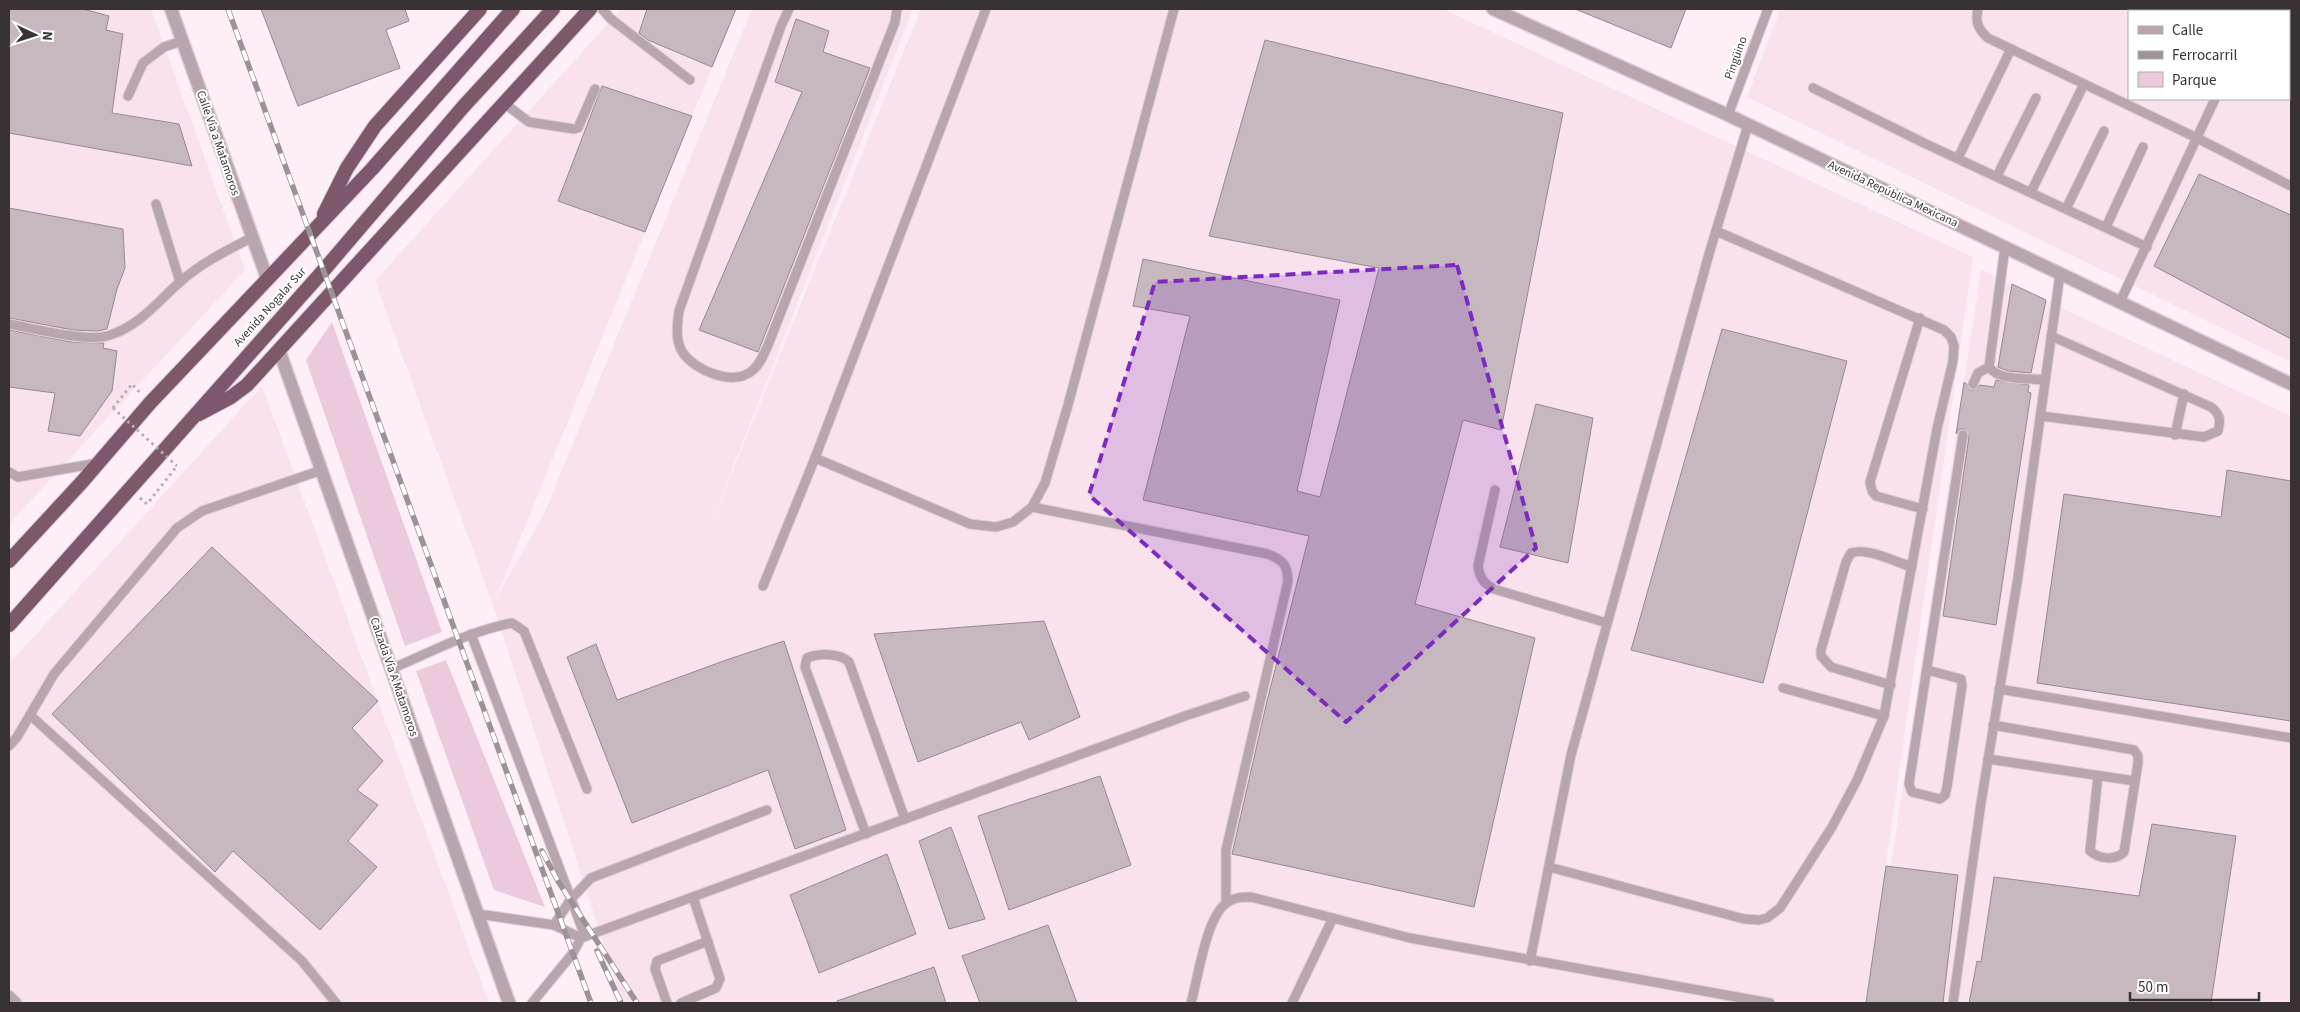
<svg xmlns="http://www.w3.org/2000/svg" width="2300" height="1012" font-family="'Source Sans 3',sans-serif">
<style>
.built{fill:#f9e2ed;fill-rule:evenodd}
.green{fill:#ebcbdb}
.building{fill:#c7b8bf;stroke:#97898f}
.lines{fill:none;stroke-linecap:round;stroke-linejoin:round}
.service-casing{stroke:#dacdd3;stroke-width:11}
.minor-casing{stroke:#dacdd3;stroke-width:15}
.tertiary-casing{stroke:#dacdd3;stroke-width:15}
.trunk-casing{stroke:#dacdd3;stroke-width:16}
.path{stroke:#b8acb1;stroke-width:3;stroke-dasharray:2.5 4;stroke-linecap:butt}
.service{stroke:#b8a5ae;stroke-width:9}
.minor{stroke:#b8a5ae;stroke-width:12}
.tertiary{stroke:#b8a5ae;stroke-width:12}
.trunk{stroke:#7c586a;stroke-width:14}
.rail-casing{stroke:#9c9297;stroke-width:5.5}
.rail{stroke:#fff;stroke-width:4;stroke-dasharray:11;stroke-linecap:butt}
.path-bridge{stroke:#b8acb1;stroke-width:3;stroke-dasharray:2.5 4;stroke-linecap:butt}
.marked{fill:#7b2cbf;fill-opacity:0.2;stroke:#7b2cbf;stroke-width:4;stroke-dasharray:10 6;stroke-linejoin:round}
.labels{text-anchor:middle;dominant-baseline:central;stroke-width:4;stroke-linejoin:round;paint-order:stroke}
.street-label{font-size:12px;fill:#383235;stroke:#fff}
</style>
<rect width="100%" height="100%" fill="#feeff6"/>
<!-- built -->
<g class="built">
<polygon points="9,9 151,9 245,270 9,524"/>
<polygon points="621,9 736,9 495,600 544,514 752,9 913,9 702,546 921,9 1443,9 1973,257 1866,1003 623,1003 493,605 375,281"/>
<path d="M1780 9H2291V362L1747 97ZM2129 11H2289V99H2129Z"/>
<polygon points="1981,270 2291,416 2291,1003 1870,1003"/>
<polygon points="262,386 489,1003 9,1003 9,664"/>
</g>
<!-- green -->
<g class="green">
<polygon points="332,322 442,632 405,646 306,360"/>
<polygon points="446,660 545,907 494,890 416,671"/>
</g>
<!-- building -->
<g class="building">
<polygon points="9,9 83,9 109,16 106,30 123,34 112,113 179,124 192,166 9,133"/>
<polygon points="261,9 405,9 409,21 386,30 400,68 298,106"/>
<polygon points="647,9 736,9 712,67 648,40 639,33"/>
<polygon points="1575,9 1686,9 1671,48"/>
<polygon points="796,19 829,31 823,52 870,68 758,352 699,330 802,92 775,82"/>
<polygon points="1265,40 1563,113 1501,430 1463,420 1415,604 1535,638 1474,907 1232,854 1267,701 1309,536 1143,500 1190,316 1133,306 1143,259 1340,300 1297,491 1320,497 1379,268 1209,236"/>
<polygon points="602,86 692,116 645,232 558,201"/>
<polygon points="2199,174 2291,215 2291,339 2154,266"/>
<polygon points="9,208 123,229 125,268 117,289 107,329 97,331 73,330 9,318"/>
<polygon points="2012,284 2046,300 2031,373 2008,371 1998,367"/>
<polygon points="1722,329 1847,361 1763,683 1631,650"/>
<polygon points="9,330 72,342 104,343 103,348 117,351 112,391 80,436 48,431 55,393 9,387"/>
<polygon points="1996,380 2029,385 2028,392 2031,393 1996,625 1943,616 1969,436 1964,429 1960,429 1956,434 1964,382 1973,390 1980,385 1994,387"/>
<polygon points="1536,404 1593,418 1568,563 1500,547"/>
<polygon points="2227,470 2291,481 2291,721 2037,683 2064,494 2221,517"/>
<polygon points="212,547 378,701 352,728 383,761 357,790 378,805 348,841 377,867 320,930 233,851 215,872 52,714"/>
<polygon points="1044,621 1080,717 1029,740 1021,722 918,762 874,634"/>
<polygon points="784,641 846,830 795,849 768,770 632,823 567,657 596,644 617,700 729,659"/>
<polygon points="1100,776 1131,865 1009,910 978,816"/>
<polygon points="2152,824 2236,836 2211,1003 1969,1003 1977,961 1981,962 1994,877 2139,896"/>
<polygon points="951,827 985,919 949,929 919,841"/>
<polygon points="887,854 916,934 819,973 790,895"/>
<polygon points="1886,866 1958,875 1943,1003 1866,1003"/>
<polygon points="1048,925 1077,1003 980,1003 962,956"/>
<polygon points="934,967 946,1003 837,1003 837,1001"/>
</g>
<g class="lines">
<!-- service casing -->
<g class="service-casing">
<g id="service">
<polyline points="602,9 611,19 690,80"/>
<path d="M789 9 781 26 679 311C677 325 675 341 683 353 696 371 734 387 753 370 761 363 766 350 770 340L895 22 897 9"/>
<path d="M1978 9C1975 22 1978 29 1988 38L2197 138 2291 186"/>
<polyline points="2255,11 2256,9"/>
<polyline points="1813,88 1926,144 2147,247"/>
<polyline points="128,96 143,63 164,47 182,41"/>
<polyline points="504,103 529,122 574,129 578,128 595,89"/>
<polyline points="1728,115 1768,9"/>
<polyline points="1958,158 2011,49"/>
<polyline points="1997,176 2036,98"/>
<polyline points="2031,192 2084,84"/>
<polyline points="156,204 180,282"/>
<polyline points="2066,209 2104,131"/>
<polyline points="2106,227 2143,147"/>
<path d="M2005 247 1989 367C1998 381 2030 378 2045 380"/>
<polyline points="2120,302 2215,99"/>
<polyline points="1920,318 1870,482 1872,491 1876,496 1923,509"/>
<path d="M9 324C33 328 84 342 107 336 139 327 157 302 180 282 201 263 226 251 251 238"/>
<polyline points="1973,384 1978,373 1989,367"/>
<path d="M2041 416 2204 437 2218 431C2221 420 2220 414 2211 407L2051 336"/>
<polyline points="2175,435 2184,394"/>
<polyline points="815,458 986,9"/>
<polyline points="9,472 18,477 98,463"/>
<path d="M1495 490 1478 566C1480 578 1483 583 1494 589L1607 623"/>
<path d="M1032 507 1268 554C1284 561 1287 564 1288 581L1226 850V903"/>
<polyline points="763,586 815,458 970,524 996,527 1013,522 1032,507 1045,483 1068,405 1174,9"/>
<polyline points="471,634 585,936"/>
<path d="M391 669C431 652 470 631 512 623L524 631 587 789"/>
<polyline points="1927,670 1961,679 1962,686 1947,787 1945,795 1940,799 1912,792 1909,784 1963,435"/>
<path d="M1891 685 1831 667 1821 656V650L1846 562 1851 553C1868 547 1895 562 1912 567"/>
<polyline points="1783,688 1884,716"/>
<polyline points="1999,689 2291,738"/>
<polyline points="30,715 302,961 336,1003"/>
<path d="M1993 725 2134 750 2138 756V763L2124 852C2115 861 2099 859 2090 851L2098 776"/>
<polyline points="9,746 17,737 54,674 177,528 202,511 322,470"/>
<polyline points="1988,759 2135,781"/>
<path d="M866 834 805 667 807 658C819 653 840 653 849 662L905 819"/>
<polyline points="1549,867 1744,919 1759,920 1767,918 1780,908 1832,827 1857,780 1884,716 1937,429 1953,361 1954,346 1951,337 1944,330 1716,231"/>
<polyline points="478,914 554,925 581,938"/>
<polyline points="554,925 571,899 591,878 767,810"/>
<polyline points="1530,961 1571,755 1709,254 1748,125"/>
<polyline points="532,1003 573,953 581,938 1185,716 1245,696"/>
<polyline points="667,1003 655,969 657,961 708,941"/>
<polyline points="681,1003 716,988 720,979 693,897"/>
<path d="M1191 1003C1198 979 1206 915 1228 902 1235 897 1242 897 1251 897L1410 938 1770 1003"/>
<polyline points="1292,1003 1333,918"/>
<polyline points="1953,1003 1981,803 2018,577 2060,274"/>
</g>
</g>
<!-- minor casing -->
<g class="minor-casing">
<g id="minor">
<polyline points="171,9 267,278"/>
<polyline points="9,997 15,1003"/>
</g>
</g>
<!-- tertiary casing -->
<g class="tertiary-casing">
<g id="tertiary">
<polyline points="1493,9 1728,115 2291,384"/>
<polyline points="279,350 509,1003"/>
</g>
</g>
<!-- trunk casing -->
<g class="trunk-casing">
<g id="trunk">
<polyline points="324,214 347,168 375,126 480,9"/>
<polyline points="199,414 231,397 247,385 590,9"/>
<polyline points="9,561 82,482 150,403 372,169 513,9"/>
<polyline points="9,625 323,271 463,107 553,9"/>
</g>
</g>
<!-- path -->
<g class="path">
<polyline points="113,408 132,384 141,394"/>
<polyline points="140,498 147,504 177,466"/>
</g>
<!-- service -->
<use href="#service" class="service"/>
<!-- minor -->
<use href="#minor" class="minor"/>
<!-- tertiary -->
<use href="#tertiary" class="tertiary"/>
<!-- trunk -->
<use href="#trunk" class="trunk"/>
<!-- rail casing -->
<g class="rail-casing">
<g id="rail">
<polyline points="228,9 591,1003"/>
<polyline points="542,851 558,881 637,1003"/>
<polyline points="597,951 621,1003"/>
</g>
</g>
<!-- rail -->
<use href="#rail" class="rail"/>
<!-- path-bridge -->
<polyline class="path-bridge" points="113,408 177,466"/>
</g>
<!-- marked area -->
<path class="marked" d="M1457 265 1536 548 1346 722 1089 495 1155 282Z"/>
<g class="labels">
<!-- street labels -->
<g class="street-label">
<text transform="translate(1736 58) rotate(-70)">Pingüino</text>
<text transform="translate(218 143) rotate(71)">Calle Vía a Matamoros</text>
<text transform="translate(1893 194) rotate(25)">Avenida República Mexicana</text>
<text transform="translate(270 307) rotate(-48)">Avenida Nogalar Sur</text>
<text transform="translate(394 677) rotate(71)">Calzada Vía A Matamoros</text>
</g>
</g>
<!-- border -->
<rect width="2300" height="1012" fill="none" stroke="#383235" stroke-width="20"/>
<!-- legend -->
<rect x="2128" y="10" width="162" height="90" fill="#ffffff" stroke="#afadae"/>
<rect x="2138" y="26" width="25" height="8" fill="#b8a5ae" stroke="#afadae"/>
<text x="2172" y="35" font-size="15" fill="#383235">Calle</text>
<rect x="2138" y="51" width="25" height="8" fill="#9c9297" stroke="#afadae"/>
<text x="2172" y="60" font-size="15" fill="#383235">Ferrocarril</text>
<rect x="2138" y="72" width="25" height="15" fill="#ebcbdb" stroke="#afadae"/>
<text x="2172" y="85" font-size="15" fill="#383235">Parque</text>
<!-- north arrow -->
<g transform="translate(35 35) rotate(94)" stroke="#ffffff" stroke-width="4" paint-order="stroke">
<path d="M0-4L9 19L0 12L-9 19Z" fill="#383235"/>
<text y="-8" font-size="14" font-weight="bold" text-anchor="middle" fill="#383235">N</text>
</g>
<!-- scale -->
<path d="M2130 992v8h129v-8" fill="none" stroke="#383235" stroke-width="2.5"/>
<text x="2138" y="992" font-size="15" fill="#383235" stroke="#ffffff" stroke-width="4" paint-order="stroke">50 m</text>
</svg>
